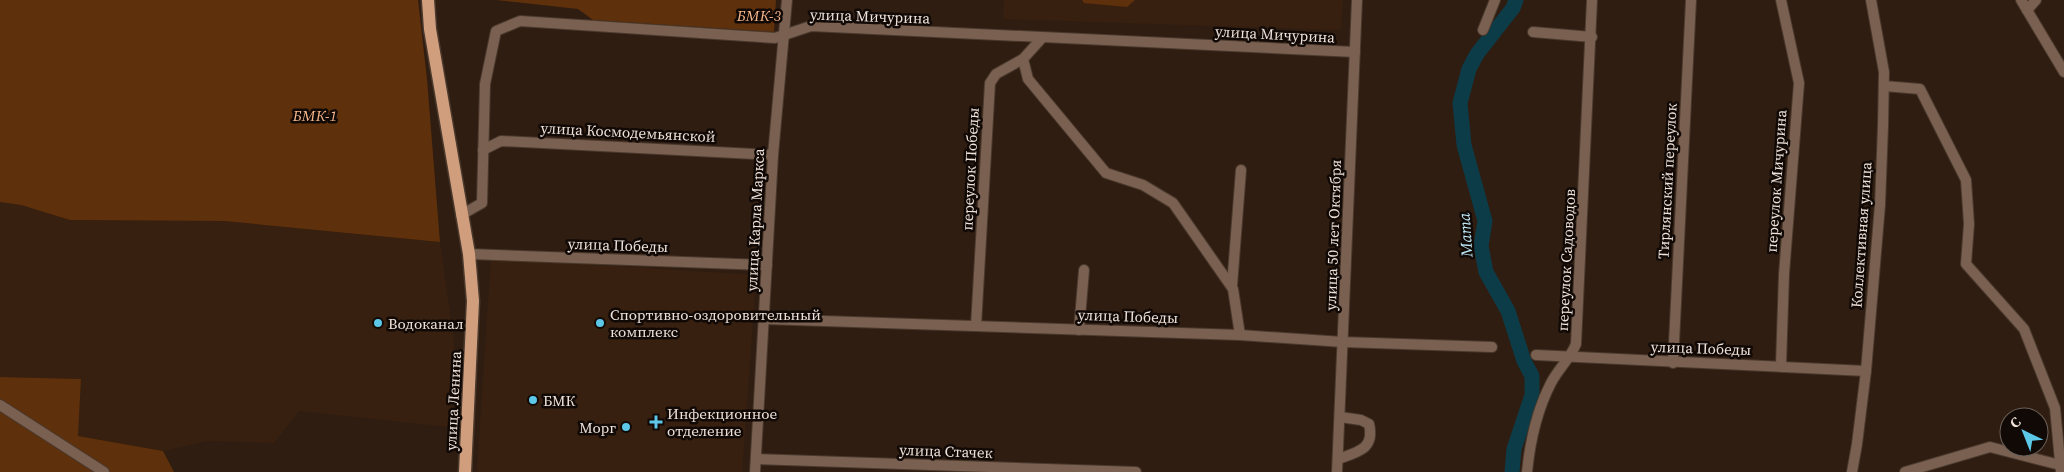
<svg xmlns="http://www.w3.org/2000/svg" width="2064" height="472" font-family="'Source Serif 4',serif">
<style>
.built{fill:#382010}
.green{fill:#5e300b}
.lines{fill:none;stroke-linecap:round;stroke-linejoin:round}
.river{stroke:#0d3c49;stroke-width:15}
.minor-casing{stroke:#4a392d;stroke-width:12}
.major-casing{stroke:#4a392d;stroke-width:15}
.minor{stroke:#796050;stroke-width:10}
.major{stroke:#d19e7d;stroke-width:12}
.poi-dot{fill:#5dc7e8;stroke:#110905;stroke-width:2}
.labels{text-anchor:middle;dominant-baseline:central;stroke-width:5;stroke-linejoin:round;paint-order:stroke}
.park-label{font-size:15px;font-style:italic;fill:#f9b88c;stroke:#110905}
.street-label{font-size:15px;fill:#efe2da;stroke:#110905}
.poi-label{font-size:15px;fill:#efe2da;stroke:#110905;text-anchor:start}
.water-label{font-size:16px;font-style:italic;fill:#bee8f6;stroke:#110905}
</style>
<rect width="100%" height="100%" fill="#2f1d11"/>
<!-- built -->
<g class="built">
<polygon points="1004,0 1343,0 1341,30 1003,19"/>
<polygon points="0,202 21,205 70,220 224,221 440,242 454,341 449,427 299,411 274,443 207,441 163,451 78,436 81,379 0,377"/>
<polygon points="491,258 756,275 742,472 477,472"/>
</g>
<!-- green -->
<g class="green">
<polygon points="0,0 418,0 427,79 440,242 224,221 70,220 21,205 0,202"/>
<polygon points="496,0 776,0 774,32 593,20 578,9"/>
<polygon points="1082,0 1135,0 1127,7 1084,3"/>
<polygon points="0,377 81,379 78,436 163,451 174,472 0,472"/>
</g>
<g class="lines">
<!-- river -->
<polyline class="river" points="1512,472 1514,449 1532,395 1532,376 1524,361 1508,311 1486,272 1481,246 1485,221 1464,145 1460,103 1469,69 1477,54 1513,8 1516,0"/>
<!-- minor casing -->
<g class="minor-casing">
<g id="minor">
<polyline points="2021,0 2064,72"/>
<polyline points="2027,10 2036,0"/>
<polyline points="1483,30 1495,0"/>
<polyline points="1533,32 1592,37"/>
<polyline points="1023,59 1028,79 1106,173 1143,185 1173,203 1233,289 1240,335"/>
<polyline points="1884,86 1920,89 1966,180 1969,224 1966,264 2024,329 2055,408 2061,472"/>
<polyline points="483,150 501,141 773,155"/>
<polyline points="461,215 482,203 485,84 496,31 520,21 775,38 811,26 1355,52"/>
<polyline points="469,254 767,265"/>
<polyline points="1232,286 1241,170"/>
<polyline points="764,319 1240,335 1343,342 1492,347"/>
<polyline points="976,326 990,83 996,74 1023,59 1042,38"/>
<polyline points="1079,330 1084,270"/>
<polyline points="1536,355 1866,371"/>
<polyline points="1673,363 1691,0"/>
<polyline points="1781,365 1784,274 1799,83 1781,0"/>
<polyline points="0,405 104,472"/>
<polyline points="756,459 1136,472"/>
<path d="M1338 459C1358 452 1375 449 1369 424L1361 420 1340 417"/>
<polyline points="755,472 773,155 787,0"/>
<polyline points="1337,472 1357,0"/>
<path d="M1527 472C1530 442 1537 410 1551 383 1558 369 1570 359 1576 344L1592 0"/>
<polyline points="1852,472 1857,444 1866,371 1880,205 1883,126 1884,72 1871,0"/>
<polyline points="1905,472 1990,447 2060,465"/>
</g>
</g>
<!-- major casing -->
<g class="major-casing">
<polyline id="major" points="428,0 430,29 469,254 473,301 465,472"/>
</g>
<!-- minor -->
<use href="#minor" class="minor"/>
<!-- major -->
<use href="#major" class="major"/>
</g>
<!-- markers -->
<g class="poi-dot">
<circle cx="378" cy="323" r="5"/>
<circle cx="600" cy="323" r="5"/>
<circle cx="533" cy="400" r="5"/>
<path d="M653.5 414.5h5v5h5v5h-5v5h-5v-5h-5v-5h5z"/>
<circle cx="626" cy="427" r="5"/>
</g>
<g class="labels">
<!-- park labels -->
<g class="park-label">
<text x="759" y="15">БМК-3</text>
<text x="315" y="115">БМК-1</text>
</g>
<!-- street labels -->
<g class="street-label">
<text transform="translate(870 16) rotate(2)">улица Мичурина</text>
<text transform="translate(1275 34) rotate(3)">улица Мичурина</text>
<text transform="translate(628 132) rotate(3)">улица Космодемьянской</text>
<text transform="translate(970 169) rotate(-87)">переулок Победы</text>
<text transform="translate(1667 181) rotate(-87)">Тирлянский переулок</text>
<text transform="translate(1776 181) rotate(-86)">переулок Мичурина</text>
<text transform="translate(755 220) rotate(-87)">улица Карла Маркса</text>
<text transform="translate(1333 235) rotate(-88)">улица 50 лет Октября</text>
<text transform="translate(1861 235) rotate(-86)">Коллективная улица</text>
<text transform="translate(618 245) rotate(2)">улица Победы</text>
<text transform="translate(1566 260) rotate(-87)">переулок Садоводов</text>
<text transform="translate(1128 316) rotate(2)">улица Победы</text>
<text transform="translate(1701 348) rotate(2)">улица Победы</text>
<text transform="translate(453 401) rotate(-87)">улица Ленина</text>
<text transform="translate(946 451) rotate(2)">улица Стачек</text>
</g>
<!-- poi labels -->
<g class="poi-label">
<text x="610" y="314">Спортивно-оздоровительный<tspan x="610" dy="17">комплекс</tspan></text>
<text x="388" y="323">Водоканал</text>
<text x="543" y="400">БМК</text>
<text x="667" y="413">Инфекционное<tspan x="667" dy="17">отделение</tspan></text>
<text x="616" y="427" text-anchor="end">Морг</text>
</g>
<!-- water labels -->
<g class="water-label">
<text transform="translate(1465 235) rotate(-94)">Мата</text>
</g>
</g>
<!-- north arrow -->
<g transform="translate(2024 432) rotate(317)"><circle r="24" fill="#110905" stroke="#6a605a"/>
<path d="M0-4L9 19L0 12L-9 19Z" fill="#5dc7e8"/>
<text y="-8" font-size="14" font-weight="bold" text-anchor="middle" fill="#efe2da">С</text>
</g>
</svg>
